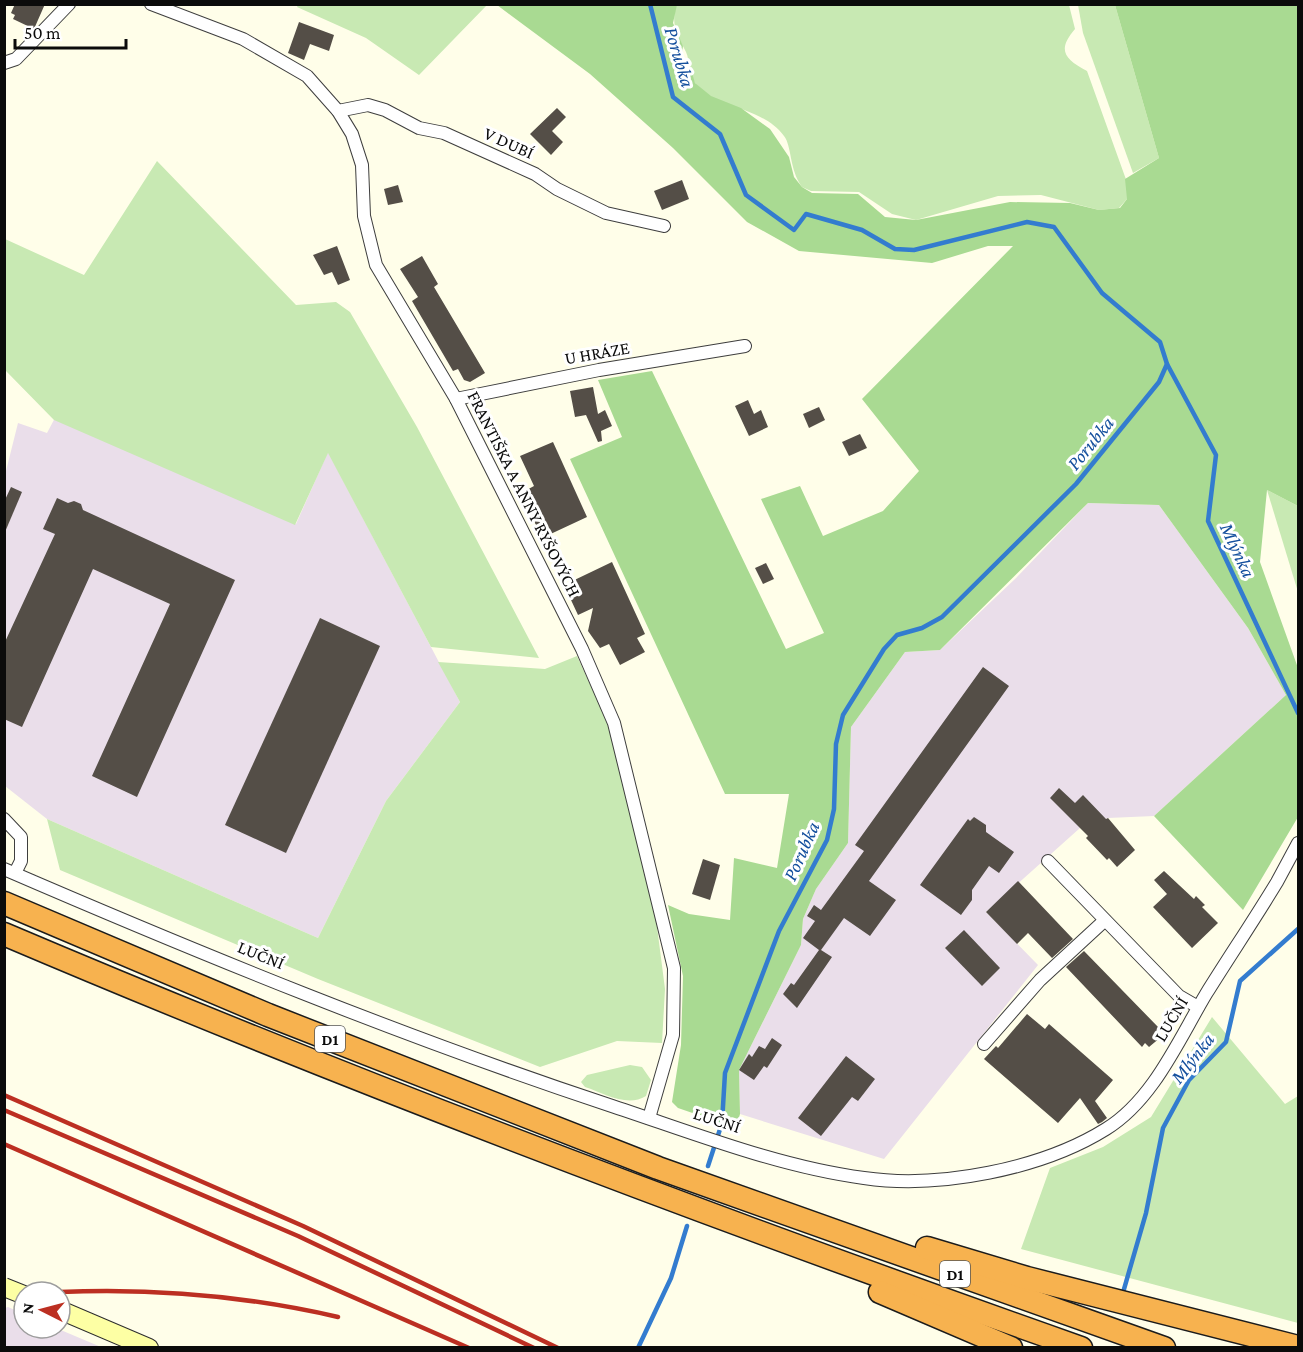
<svg xmlns="http://www.w3.org/2000/svg" width="1303" height="1352" font-family="'Crimson Pro',serif">
<style>
.industrial{fill:#eadeea}
.green{fill:#c8e9b3}
.forest{fill:#a9da92}
.lines{fill:none;stroke-linecap:round;stroke-linejoin:round}
.stream{stroke:#337ccf;stroke-width:4.5}
.building{fill:#544e47}
.street-casing{stroke:#3e3e3e;stroke-width:14}
.secondary-casing{stroke:#2d2d2d;stroke-width:20}
.highway-casing{stroke:#1c1c1c;stroke-width:25}
.street{stroke:#fff;stroke-width:12}
.secondary{stroke:#fdffa4;stroke-width:18}
.highway{stroke:#f7b24f;stroke-width:22}
.rail{stroke:#bc2f22;stroke-width:4.5}
.secondary-bridge-casing{stroke:#2d2d2d;stroke-width:20;stroke-linecap:butt}
.secondary-bridge{stroke:#fdffa4;stroke-width:18}
.labels{text-anchor:middle;dominant-baseline:central;stroke-width:6;stroke-linejoin:round;paint-order:stroke}
.shield{fill:#fff;stroke:#545454;stroke-width:1.5}
.shield-label{font-size:16px;font-weight:bold;fill:#0b0b0b}
.street-label{font-size:18px;fill:#0b0b0b;stroke:#fff}
.water-label{font-size:20px;font-style:italic;fill:#144f9d;stroke:#fff}
</style>
<rect width="100%" height="100%" fill="#fffee9"/>
<!-- industrial -->
<g class="industrial">
<polygon points="56,416 296,524 328,452 460,702 386,801 318,938 47,819 5,786 4,479 18,423 47,433"/>
<polygon points="1088,503 1159,505 1248,628 1286,695 1154,816 1108,818 1080,828 986,912 1038,965 884,1159 740,1114 739,1070 801,945 803,919 816,889 848,843 851,727 905,652 940,650 1015,579"/>
<polygon points="8,1307 24,1314 24,1328 56,1328 101,1347 5,1347 5,1308"/>
</g>
<!-- green -->
<g class="green">
<path d="M677 4 1069 5 1075 29C1057 50 1064 59 1087 71L1128 185 1127 199 1119 208 1099 210 1041 195 998 196 916 220 892 214 859 192 811 191 802 187C789 169 792 146 784 136 761 105 713 109 695 83 689 74 690 61 686 52 677 34 670 24 677 4Z"/>
<polygon points="298,5 298,4 487,5 419,75 366,38 297,7"/>
<polygon points="1078,5 1115,5 1159,158 1133,173 1083,33"/>
<polygon points="157,161 296,305 336,302 350,312 417,427 539,658 431,647 328,453 295,525 54,420 6,371 5,239 84,275"/>
<polygon points="1267,490 1298,506 1298,592"/>
<polygon points="577,656 613,734 656,919 665,989 662,1043 617,1041 540,1067 318,979 60,870 47,819 318,938 386,801 460,702 438,662 545,669"/>
<polygon points="1212,1017 1285,1104 1298,1096 1298,1323 1021,1249 1050,1168 1103,1147 1151,1117"/>
<path d="M630 1065 642 1067 651 1080 646 1096C627 1108 604 1093 585 1087L581 1082 587 1075Z"/>
</g>
<!-- forest -->
<polygon class="forest" points="497,5 677,5 673,23 683,46 680,64 692,73 695,83 711,96 741,108 770,129 789,157 794,177 802,187 812,193 858,194 885,217 916,220 1010,202 1070,203 1099,210 1109,209 1120,208 1127,199 1125,179 1159,158 1115,5 1298,5 1298,506 1267,490 1260,562 1298,668 1298,817 1243,910 1154,816 1286,695 1248,628 1159,505 1088,503 940,650 905,652 851,727 848,843 816,889 803,919 801,945 739,1070 740,1114 736,1128 678,1108 672,1102 681,1045 683,976 668,905 689,914 730,920 734,858 777,868 789,794 725,794 570,459 622,437 598,380 652,371 786,649 824,633 761,499 800,486 823,536 883,511 919,471 862,399 1013,246 988,246 932,263 799,251 747,222 673,148 590,74"/>
<g class="lines">
<!-- stream -->
<g class="stream">
<polyline points="650,4 673,97 720,134 746,195 794,230 806,214 862,230 895,249 914,250 1027,222 1054,227 1102,293 1160,342 1167,364 1159,382 1076,484 942,617 922,628 897,635 884,649 843,715 836,744 834,809 827,840 779,931 725,1073 722,1123 708,1166"/>
<polyline points="1167,364 1216,455 1208,521 1298,713"/>
<polyline points="1122,1296 1146,1213 1163,1128 1189,1080 1226,1042 1240,981 1298,929"/>
<polyline points="638,1348 671,1278 687,1226"/>
</g>
</g>
<!-- building -->
<g class="building">
<polygon points="15,4 45,4 34,29 13,19 15,15 11,13"/>
<polygon points="299,22 334,35 329,51 310,44 304,60 288,53"/>
<polygon points="557,108 566,117 552,131 563,142 551,155 530,134"/>
<polygon points="682,180 689,199 662,210 654,191"/>
<polygon points="398,185 403,202 388,205 384,189"/>
<polygon points="337,246 350,280 338,285 332,272 324,275 313,255"/>
<polygon points="422,256 438,284 434,287 485,373 470,382 464,380 458,369 453,371 412,301 418,297 400,269"/>
<polygon points="593,387 598,414 605,410 612,426 601,431 602,441 598,442 586,415 575,417 570,391"/>
<polygon points="748,400 754,414 761,410 768,427 749,436 735,406"/>
<polygon points="819,407 825,420 809,428 803,414"/>
<polygon points="860,434 867,448 849,456 842,442"/>
<polygon points="553,442 587,517 542,538 521,493 534,486 520,456"/>
<polygon points="11,487 22,492 5,532 4,502"/>
<polygon points="57,498 68,503 74,501 81,504 83,510 235,580 137,797 92,776 170,604 93,569 22,727 4,719 4,644 55,534 43,529"/>
<polygon points="612,562 645,634 637,638 645,652 620,665 609,644 600,648 588,631 593,608 578,615 564,585"/>
<polygon points="766,563 774,579 763,584 755,568"/>
<polygon points="320,618 380,646 286,853 225,825"/>
<polygon points="983,667 1009,686 869,881 896,900 870,936 844,918 821,950 832,957 797,1008 783,994 791,983 794,985 819,950 803,938 815,921 807,916 814,905 821,910 864,851 855,845"/>
<polygon points="1059,788 1075,803 1083,795 1106,819 1108,818 1135,850 1117,867 1109,858 1107,860 1086,838 1088,836 1050,798"/>
<polygon points="974,817 986,825 986,832 1014,852 999,873 989,866 972,890 972,900 961,915 920,885 968,819 970,821"/>
<polygon points="703,859 720,865 710,900 692,894"/>
<polygon points="1164,871 1194,899 1196,896 1205,905 1202,907 1218,923 1192,948 1153,907 1167,894 1154,880"/>
<polygon points="1018,881 1073,939 1052,958 1028,933 1017,944 986,912"/>
<polygon points="964,930 1000,968 982,986 945,948"/>
<polygon points="1084,951 1159,1028 1156,1032 1161,1037 1149,1047 1145,1043 1142,1047 1066,967"/>
<polygon points="1027,1014 1045,1029 1049,1024 1113,1080 1095,1101 1107,1118 1102,1122 1098,1124 1080,1098 1058,1123 984,1059 996,1046 998,1048"/>
<polygon points="772,1038 782,1045 767,1068 764,1066 754,1080 739,1070 749,1054 752,1057 759,1046 765,1049"/>
<polygon points="846,1056 875,1079 858,1101 852,1097 821,1136 798,1118"/>
</g>
<g class="lines">
<!-- street casing -->
<g class="street-casing">
<g id="street">
<polyline points="151,4 243,39 307,76 338,111 352,134 362,165 364,216 376,265 456,399 582,649 614,723 674,968 673,1035 649,1118"/>
<polyline points="4,63 16,59 69,4"/>
<polyline points="338,111 368,105 385,110 419,128 444,133 535,174 557,189 606,213 664,226"/>
<polyline points="456,399 599,370 745,346"/>
<polyline points="4,819 21,837 21,861 15,873"/>
<polyline points="1048,861 1179,996 1198,1007"/>
<path d="M4 869C203 955 404 1037 609 1105 691 1132 779 1167 864 1178 939 1189 1042 1169 1106 1129 1153 1100 1178 1041 1206 994 1229 957 1254 920 1277 882L1298 843"/>
<polyline points="984,1044 1040,980 1104,921"/>
</g>
</g>
<!-- secondary casing -->
<g class="secondary-casing">
<polyline id="secondary" points="60,1310 149,1348"/>
</g>
<!-- highway casing -->
<g class="highway-casing">
<g id="highway">
<polyline points="4,903 268,1015 658,1168 1164,1348"/>
<path d="M4 934C359 1085 718 1220 1081 1348"/>
<polyline points="927,1248 1027,1278 1298,1347"/>
<polyline points="880,1292 1011,1348"/>
</g>
</g>
<!-- street -->
<use href="#street" class="street"/>
<!-- secondary -->
<use href="#secondary" class="secondary"/>
<!-- highway -->
<use href="#highway" class="highway"/>
<!-- rail -->
<g class="rail">
<polyline points="4,1095 303,1226 558,1348"/>
<polyline points="4,1110 298,1236 534,1348"/>
<polyline points="4,1144 469,1348"/>
<polyline points="4,1290 58,1292"/>
<path d="M60 1292C153 1288 247 1296 338 1317"/>
</g>
<!-- secondary-bridge casing -->
<g class="secondary-bridge-casing">
<polyline id="secondary-bridge" points="4,1287 24,1295"/>
</g>
<!-- secondary-bridge -->
<use href="#secondary-bridge" class="secondary-bridge"/>
</g>
<g class="labels">
<!-- shield labels -->
<g class="shield">
<rect x="315" y="1026" width="30" height="26" rx="4.5"/>
<rect x="940" y="1261" width="30" height="26" rx="4.5"/>
</g>
<g class="shield-label">
<text x="330" y="1039">D1</text>
<text x="955" y="1274">D1</text>
</g>
<!-- street labels -->
<g class="street-label">
<text transform="translate(509 143) rotate(24)">V DUBÍ</text>
<text transform="translate(597 353) rotate(-10)">U HRÁZE</text>
<text transform="translate(524 494) rotate(63)">FRANTIŠKA A ANNY RYŠOVÝCH</text>
<text transform="translate(261 955) rotate(22)">LUČNÍ</text>
<text transform="translate(1171 1019) rotate(-59)">LUČNÍ</text>
<text transform="translate(717 1120) rotate(18)">LUČNÍ</text>
</g>
<!-- water labels -->
<g class="water-label">
<text transform="translate(680 57) rotate(73)">Porubka</text>
<text transform="translate(1090 443) rotate(-51)">Porubka</text>
<text transform="translate(1238 550) rotate(65)">Mlýnka</text>
<text transform="translate(801 851) rotate(-66)">Porubka</text>
<text transform="translate(1192 1058) rotate(-52)">Mlýnka</text>
</g>
</g>
<!-- border -->
<rect width="1303" height="1352" fill="none" stroke="#0b0b0b" stroke-width="12"/>
<!-- north arrow -->
<g transform="translate(42 1310) rotate(276)"><circle r="28" fill="#ffffff" stroke="#9d9d9d" stroke-width="1.5"/>
<path d="M0-4.5L10 22L0 15L-10 22Z" fill="#bc2f22"/>
<text y="-9" font-size="16" font-weight="bold" text-anchor="middle" fill="#0b0b0b">N</text>
</g>
<!-- scale -->
<path d="M15 39v9h111v-9" fill="none" stroke="#0b0b0b" stroke-width="3"/>
<text x="24" y="39" font-size="18" fill="#0b0b0b" stroke="#ffffff" stroke-width="4.5" paint-order="stroke">50 m</text>
</svg>
